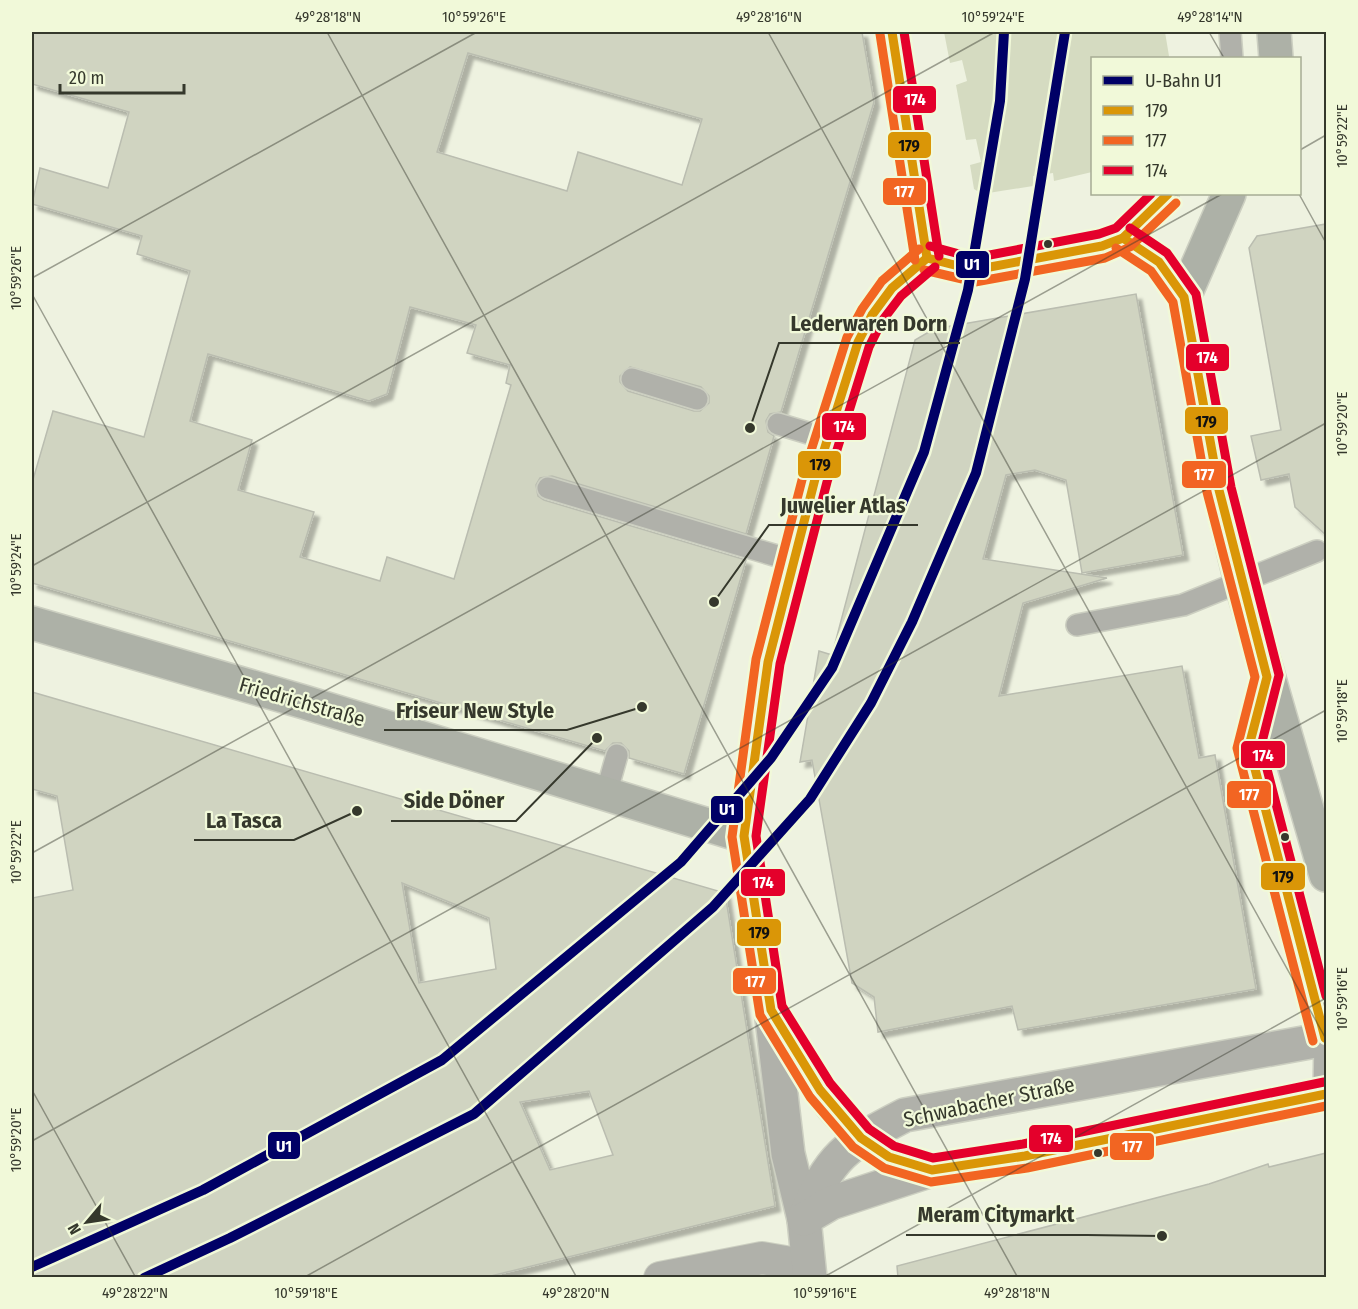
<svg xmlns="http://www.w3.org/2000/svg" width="1358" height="1309" font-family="'Fira Sans Condensed',sans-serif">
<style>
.green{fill:#d5dbc1}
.building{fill:#d0d4c1;stroke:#babdb0;stroke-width:1.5;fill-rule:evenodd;filter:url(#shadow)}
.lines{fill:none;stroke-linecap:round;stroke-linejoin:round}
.service-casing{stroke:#cccfc1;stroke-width:24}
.pedestrian-casing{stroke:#cccfc1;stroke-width:34}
.minor-casing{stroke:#cccfc1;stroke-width:36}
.secondary-casing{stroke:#cccfc1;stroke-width:36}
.service{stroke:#b0b1aa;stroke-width:21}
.pedestrian{stroke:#b0b1aa;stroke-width:32}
.minor{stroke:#b0b1aa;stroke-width:33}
.secondary{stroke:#adb1a7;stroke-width:33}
.bus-1-casing{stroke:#f1f9d9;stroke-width:14}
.bus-2-casing{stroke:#f1f9d9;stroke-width:14}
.bus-3-casing{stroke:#f1f9d9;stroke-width:14}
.bus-1{stroke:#da9607;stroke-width:9}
.bus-2{stroke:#f26522;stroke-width:9}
.bus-3{stroke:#e4002b;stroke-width:9}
.metro-1-casing{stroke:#f1f9d9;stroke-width:15}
.metro-1{stroke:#006;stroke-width:10}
.ticks{fill:none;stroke:#35382c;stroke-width:1.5;stroke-opacity:0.45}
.bus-dot{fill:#35382c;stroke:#f1f9d9;stroke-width:2}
.labels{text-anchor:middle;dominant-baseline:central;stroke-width:4.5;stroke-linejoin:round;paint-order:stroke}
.street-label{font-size:21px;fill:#35382c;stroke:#f1f9d9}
.leader{fill:none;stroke:#35382c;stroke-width:2}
.callout-dot{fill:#35382c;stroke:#f1f9d9;stroke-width:2}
.callout-label{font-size:22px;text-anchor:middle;font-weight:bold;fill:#35382c;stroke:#f1f9d9;stroke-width:4.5;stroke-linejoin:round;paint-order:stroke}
.line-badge{stroke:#f1f9d9;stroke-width:2}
.badge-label{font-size:16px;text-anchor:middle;font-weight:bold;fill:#fff}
.pale-badge-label{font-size:16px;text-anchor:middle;font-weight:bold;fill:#111}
.neatline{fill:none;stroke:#35382c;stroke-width:2}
.ticks-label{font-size:15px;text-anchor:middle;fill:#35382c}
</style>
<defs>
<filter id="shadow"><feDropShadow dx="5.5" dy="5.5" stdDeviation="1.5" flood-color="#0004"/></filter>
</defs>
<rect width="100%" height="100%" fill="#eef2e0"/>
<!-- green -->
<polygon class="green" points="944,32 1165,32 1169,56 1168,58 1092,58 1092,172 1054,181 1053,173 1033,176 1033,186 982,194 974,189 970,165 981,162 976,139 966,140 956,85 967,81 962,60 950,63"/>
<!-- building -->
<g class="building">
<path d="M32 32H862L874 102 781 412 770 414 766 421 768 432 774 436 746 534 552 476 540 478 536 485 538 496 544 500 746 560 684 774 629 758V751L621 743H613L605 751 32 583V483L53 411 144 437 190 271 137 254 142 236 32 204 40 168 108 188 129 112 32 84ZM468 53 702 119 682 185 578 152 567 191 437 152ZM410 307 476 325 467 353 510 365 506 383 511 385 454 579 387 557 380 581 300 557 314 512 238 490 252 440 190 421 208 354 369 401 387 394ZM630 367 701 387 709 396V403L700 411H694L628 391 620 382V376Z"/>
<polygon points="1326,224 1326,535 1295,507 1289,474 1261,480 1251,436 1281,430 1249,248 1257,236"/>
<polygon points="1136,294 1183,555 1082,573 1066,480 1035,470 1006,475 983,559 1107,578 1023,603 999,696 1182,666 1199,758 1215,755 1256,989 1018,1030 1012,1006 878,1032 874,997 852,983 812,760 800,762 819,651 832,655 915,340 934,329"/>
<path d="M32 692 725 893 775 1206 483 1278H32V898L73 890 57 796 32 789ZM402 883 489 918 496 969 419 983ZM589 1091 613 1155 550 1170 520 1102Z"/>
<polygon points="1326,1153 1326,1278 898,1278 897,1266 1209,1184 1268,1164 1269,1167"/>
</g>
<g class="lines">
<!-- service casing -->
<g class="service-casing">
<g id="service">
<polyline points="1230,32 1232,58"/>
<polyline points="1123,238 1168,194"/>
<polyline points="632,379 697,399"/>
<polyline points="778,424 828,439"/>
<polyline points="548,488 794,561"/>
<polyline points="1077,625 1183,605 1317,551"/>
<polyline points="1266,680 1249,746 1325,1038 1324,1095"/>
<polyline points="606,794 617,755"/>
</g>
</g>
<!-- pedestrian casing -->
<g class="pedestrian-casing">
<polyline id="pedestrian" points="660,1278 762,1258 809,1266"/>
</g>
<!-- minor casing -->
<g class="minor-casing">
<g id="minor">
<polyline points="892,32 927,258"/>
<polyline points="927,258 974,270 1102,246 1123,238 1159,262 1184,297"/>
<polyline points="744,836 768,662 815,479 858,342 872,315 892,288 927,258"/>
<polyline points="771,1010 788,1154 804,1219 810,1278"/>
<path d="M804 1219C830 1155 845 1146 905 1115L1326 1039"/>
<polyline points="804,1219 831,1203 932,1170"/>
</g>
</g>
<!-- secondary casing -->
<g class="secondary-casing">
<g id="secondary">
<polyline points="1274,32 1276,58"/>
<polyline points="1229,194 1184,297 1219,490 1241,582 1326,875"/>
<polyline points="32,623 304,702 744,836 771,1010 820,1090 833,1107 861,1138 889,1157 932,1170 1025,1156 1326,1094"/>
</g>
</g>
<!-- service -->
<use href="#service" class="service"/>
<!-- pedestrian -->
<use href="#pedestrian" class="pedestrian"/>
<!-- minor -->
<use href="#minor" class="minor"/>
<!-- secondary -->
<use href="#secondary" class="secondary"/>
<!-- bus-1 casing -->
<g class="bus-1-casing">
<g id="bus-1">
<polyline points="892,32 927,258"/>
<polyline points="1123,238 1159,262 1184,297 1219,490 1267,677 1249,746 1325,1038"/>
<polyline points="927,258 892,288 872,315 858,342 815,479 768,662 744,836 771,1010 820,1090 861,1138 889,1157 932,1170 1025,1156 1326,1094"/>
<polyline points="927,258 974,270 1102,246 1123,238 1168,194"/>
</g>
</g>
<!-- bus-2 casing -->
<g class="bus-2-casing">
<g id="bus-2">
<polyline points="880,34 915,260"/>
<polyline points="1116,248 1151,271 1173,302 1207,492 1255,677 1237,748 1313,1041"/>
<polyline points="919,249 882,281 862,309 847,337 803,476 756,659 732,837 760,1015 810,1097 853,1147 884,1168 931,1182 1027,1168 1326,1106"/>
<polyline points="924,270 975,282 1105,258 1130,247 1176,203"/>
</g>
</g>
<!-- bus-3 casing -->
<g class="bus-3-casing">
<g id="bus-3">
<polyline points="904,32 939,256"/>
<polyline points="1130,228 1167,253 1196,294 1231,487 1279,675 1261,746 1326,996"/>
<polyline points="930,246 974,258 1099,234 1116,228 1151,194"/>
<polyline points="935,267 901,296 882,321 869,347 827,482 780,664 756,836 782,1006 830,1083 869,1129 894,1146 933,1158 1023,1144 1324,1082"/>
</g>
</g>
<!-- bus-1 -->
<use href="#bus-1" class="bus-1"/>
<!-- bus-2 -->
<use href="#bus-2" class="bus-2"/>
<!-- bus-3 -->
<use href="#bus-3" class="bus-3"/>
<!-- metro-1 casing -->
<g class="metro-1-casing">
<g id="metro-1">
<polyline points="32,1267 203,1190 442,1060 681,862 771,758 832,668 924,452 968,290 1000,101 1004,32"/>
<polyline points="144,1278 230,1238 474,1114 713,907 810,799 871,703 912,622 976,473 1025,279 1065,32"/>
</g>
</g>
<!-- metro-1 -->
<use href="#metro-1" class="metro-1"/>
</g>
<!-- ticks -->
<path class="ticks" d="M327 32 1018 1278M768 32 1326 1039M1209 32 1224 58M1300 150 1326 135M1299 194 1326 243M32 278 477 32M32 294 577 1278M32 566 995 32M32 853 1222 194M32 1090 136 1278M32 1141 1326 423M303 1278 1326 710M822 1278 1326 998"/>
<!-- markers -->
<g class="bus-dot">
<circle cx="1048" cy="244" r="5"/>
<circle cx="1285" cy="837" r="5"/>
<circle cx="1098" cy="1153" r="5"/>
</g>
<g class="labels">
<!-- street labels -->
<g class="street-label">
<text transform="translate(302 702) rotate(16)">Friedrichstraße</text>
<text transform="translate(989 1102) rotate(-12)">Schwabacher Straße</text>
</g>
</g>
<!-- callouts -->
<path class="leader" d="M750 428L779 343H960M714 602L769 525H918M642 707L567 730H384M597 738L516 821H391M357 811L294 840H194M1162 1236L1087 1235H906"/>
<g class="callout-dot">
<circle cx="750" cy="428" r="6"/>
<circle cx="714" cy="602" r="6"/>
<circle cx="642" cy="707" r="6"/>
<circle cx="597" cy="738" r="6"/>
<circle cx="357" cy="811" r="6"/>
<circle cx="1162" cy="1236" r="6"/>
</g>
<g class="callout-label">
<text x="869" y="331">Lederwaren Dorn</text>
<text x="843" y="513">Juwelier Atlas</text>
<text x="475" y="718">Friseur New Style</text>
<text x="454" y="808">Side Döner</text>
<text x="244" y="828">La Tasca</text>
<text x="996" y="1222">Meram Citymarkt</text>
</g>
<g class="line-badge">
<rect x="892" y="85" width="45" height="29" rx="6" fill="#e4002b"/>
<rect x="887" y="131" width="45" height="28" rx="6" fill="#da9607"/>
<rect x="882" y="177" width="45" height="29" rx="6" fill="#f26522"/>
<rect x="955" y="250" width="35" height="29" rx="6" fill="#006"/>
<rect x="1185" y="343" width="45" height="29" rx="6" fill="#e4002b"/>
<rect x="1184" y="406" width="45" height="29" rx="6" fill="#da9607"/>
<rect x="821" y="412" width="46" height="29" rx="6" fill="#e4002b"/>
<rect x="797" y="450" width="45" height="29" rx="6" fill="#da9607"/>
<rect x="1181" y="460" width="46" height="29" rx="6" fill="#f26522"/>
<rect x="1240" y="740" width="46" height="29" rx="6" fill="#e4002b"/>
<rect x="1226" y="780" width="46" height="29" rx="6" fill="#f26522"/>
<rect x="710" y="795" width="34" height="29" rx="6" fill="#006"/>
<rect x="1260" y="862" width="46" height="29" rx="6" fill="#da9607"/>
<rect x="740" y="868" width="46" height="29" rx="6" fill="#e4002b"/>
<rect x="736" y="918" width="46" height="29" rx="6" fill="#da9607"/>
<rect x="732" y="967" width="45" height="28" rx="6" fill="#f26522"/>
<rect x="1028" y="1124" width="46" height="29" rx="6" fill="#e4002b"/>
<rect x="267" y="1131" width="34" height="29" rx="6" fill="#006"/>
<rect x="1109" y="1132" width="46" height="29" rx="6" fill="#f26522"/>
</g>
<g class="badge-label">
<text x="915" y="105">174</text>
<text x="904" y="197">177</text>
<text x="972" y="270">U1</text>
<text x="1207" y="363">174</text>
<text x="844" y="432">174</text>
<text x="1204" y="480">177</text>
<text x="1263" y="761">174</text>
<text x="1249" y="800">177</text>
<text x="727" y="815">U1</text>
<text x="763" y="888">174</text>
<text x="755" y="987">177</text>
<text x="1051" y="1144">174</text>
<text x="284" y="1152">U1</text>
<text x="1132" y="1152">177</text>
</g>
<g class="pale-badge-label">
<text x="909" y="151">179</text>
<text x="1206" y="427">179</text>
<text x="820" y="470">179</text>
<text x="1283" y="882">179</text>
<text x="759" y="938">179</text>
</g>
<!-- border -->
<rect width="1358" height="1309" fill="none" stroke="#f1f9d9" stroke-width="66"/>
<!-- legend -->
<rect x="1091" y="57" width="210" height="138" fill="#f1f9d9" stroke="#a6ac94" stroke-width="1.5"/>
<rect x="1103" y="76" width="30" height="9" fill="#000066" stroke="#a6ac94" stroke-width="1.5"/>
<text x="1145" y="87" font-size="18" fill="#35382c">U-Bahn U1</text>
<rect x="1103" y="106" width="30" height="9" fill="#da9607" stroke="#a6ac94" stroke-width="1.5"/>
<text x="1145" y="117" font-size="18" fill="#35382c">179</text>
<rect x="1103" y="136" width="30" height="9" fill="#f26522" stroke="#a6ac94" stroke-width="1.5"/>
<text x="1145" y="147" font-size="18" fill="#35382c">177</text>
<rect x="1103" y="166" width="30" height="9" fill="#e4002b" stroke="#a6ac94" stroke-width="1.5"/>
<text x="1145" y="177" font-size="18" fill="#35382c">174</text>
<!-- north arrow -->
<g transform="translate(87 1222) rotate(241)" stroke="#f1f9d9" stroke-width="4.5" paint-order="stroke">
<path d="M0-4.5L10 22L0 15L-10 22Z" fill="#35382c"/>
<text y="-9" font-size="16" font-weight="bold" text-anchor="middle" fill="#35382c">N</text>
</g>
<!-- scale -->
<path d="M60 84v9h124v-9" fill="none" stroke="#35382c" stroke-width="3"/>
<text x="69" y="84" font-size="18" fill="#35382c" stroke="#f1f9d9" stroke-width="4.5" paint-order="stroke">20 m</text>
<rect x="33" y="33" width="1292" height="1243" class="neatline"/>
<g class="ticks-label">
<text x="328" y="22">49°28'18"N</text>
<text x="474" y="22">10°59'26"E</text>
<text x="769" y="22">49°28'16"N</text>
<text x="993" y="22">10°59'24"E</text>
<text x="1210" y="22">49°28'14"N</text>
<text transform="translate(1342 136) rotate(-90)" y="5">10°59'22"E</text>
<text transform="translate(16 278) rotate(-90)" y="5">10°59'26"E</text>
<text transform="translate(1342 424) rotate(-90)" y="5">10°59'20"E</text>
<text transform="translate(16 565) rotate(-90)" y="5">10°59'24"E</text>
<text transform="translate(1342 711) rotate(-90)" y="5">10°59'18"E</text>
<text transform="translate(16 852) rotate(-90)" y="5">10°59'22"E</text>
<text transform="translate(1342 999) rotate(-90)" y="5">10°59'16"E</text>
<text transform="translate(16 1140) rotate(-90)" y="5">10°59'20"E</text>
<text x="135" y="1298">49°28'22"N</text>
<text x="306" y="1298">10°59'18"E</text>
<text x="576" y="1298">49°28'20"N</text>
<text x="825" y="1298">10°59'16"E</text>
<text x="1017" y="1298">49°28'18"N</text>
</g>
</svg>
